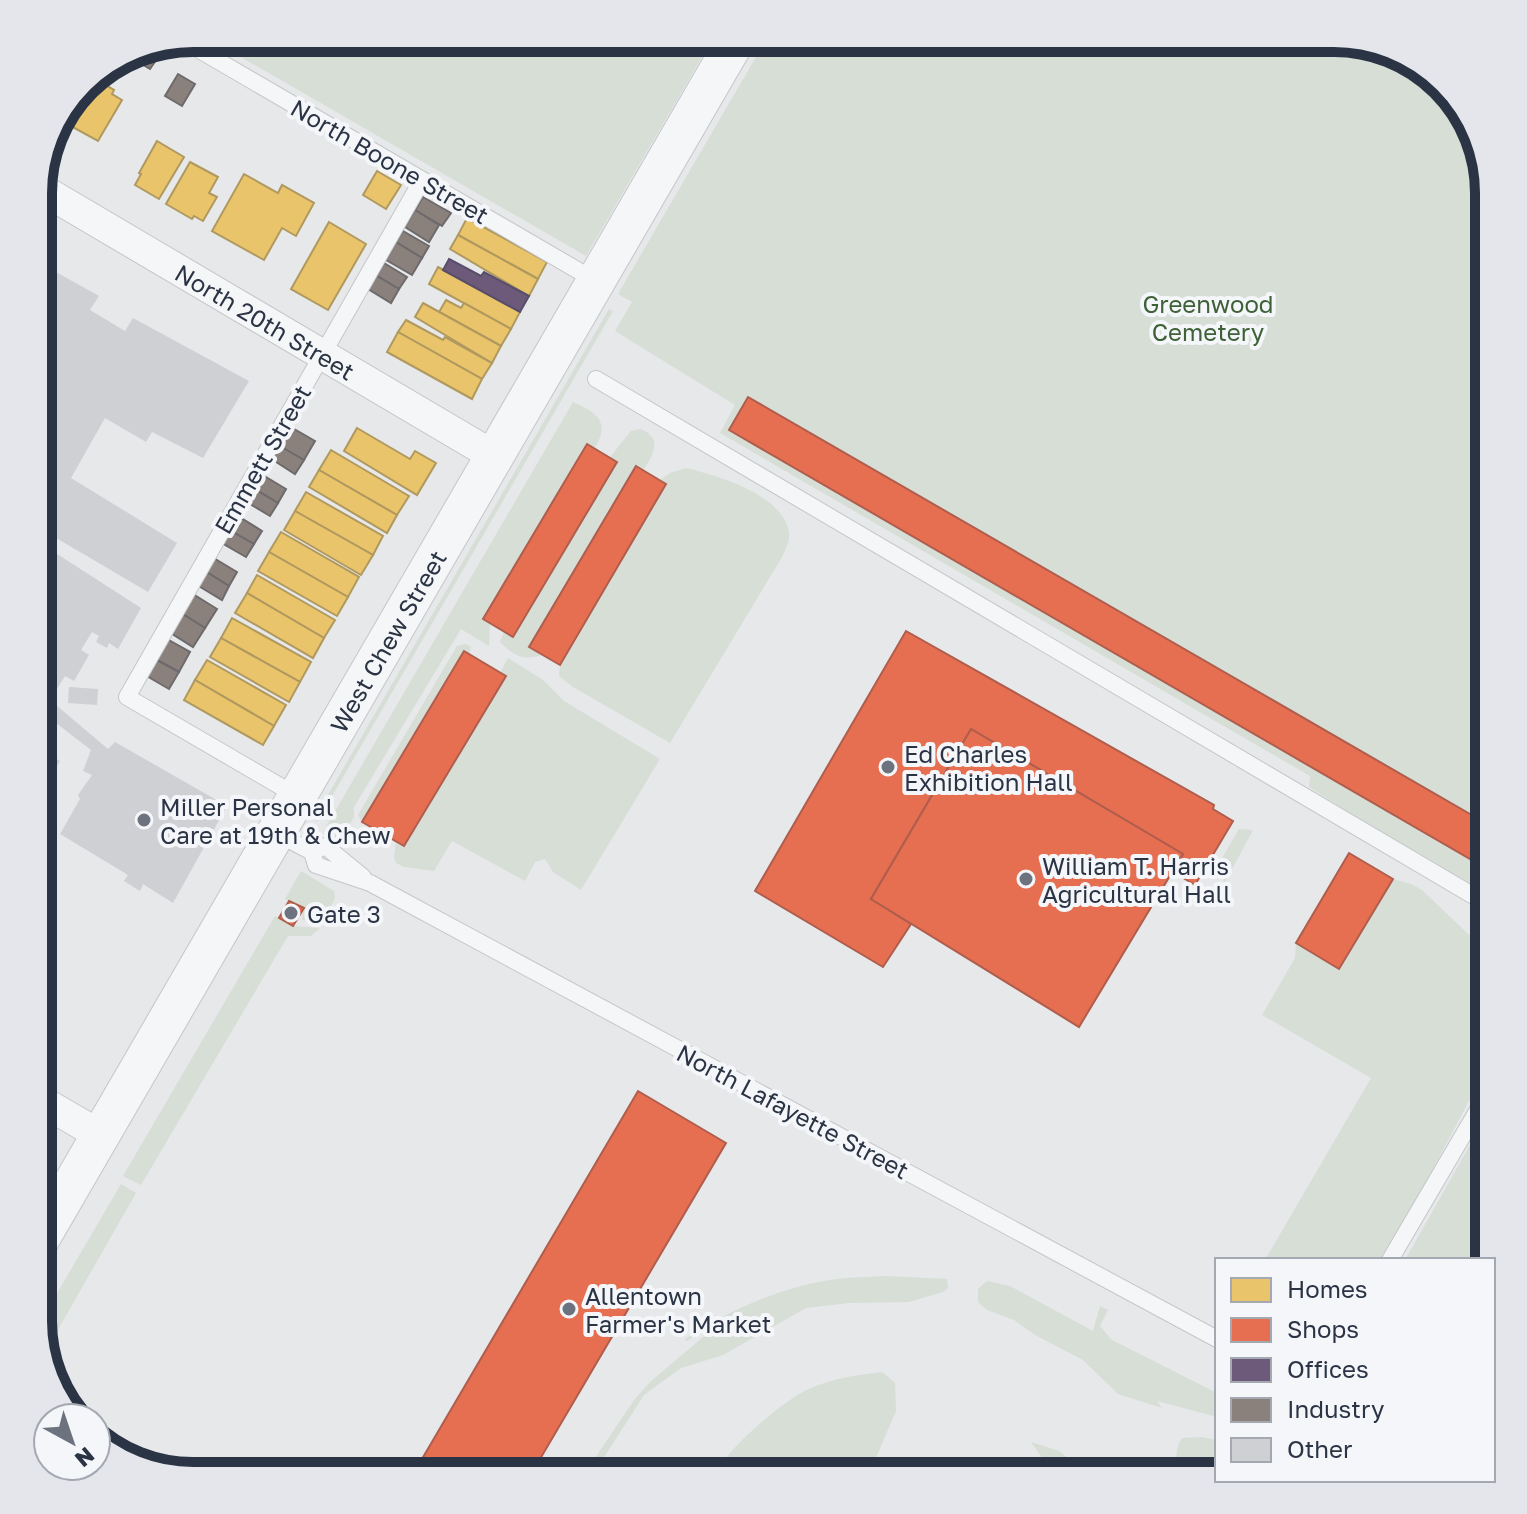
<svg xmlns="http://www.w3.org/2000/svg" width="1527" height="1514" font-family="'Golos Text',sans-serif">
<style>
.green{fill:#d6ded6}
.homes{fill:#e9c46a;stroke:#b0995f;stroke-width:2}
.shops{fill:#e76f51;stroke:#af5d4d;stroke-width:2}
.offices{fill:#6d597a;stroke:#594e6a;stroke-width:2}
.industry{fill:#8a817c;stroke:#6e6a6c;stroke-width:2}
.building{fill:#ced0d3}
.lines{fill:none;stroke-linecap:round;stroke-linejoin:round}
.service-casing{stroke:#c4c6c8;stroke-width:18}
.minor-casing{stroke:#c4c6c8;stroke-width:32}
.tertiary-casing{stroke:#c4c6c8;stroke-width:40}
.service{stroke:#f5f6f7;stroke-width:16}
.minor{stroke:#f5f6f7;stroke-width:30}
.tertiary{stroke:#f5f6f7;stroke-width:38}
.poi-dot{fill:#6c737f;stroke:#f4f6f9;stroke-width:3}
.labels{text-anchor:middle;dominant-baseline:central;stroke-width:8;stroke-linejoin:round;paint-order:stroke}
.street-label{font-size:24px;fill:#2b3445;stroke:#f4f6f9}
.park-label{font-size:24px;fill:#3f6138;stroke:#f4f6f9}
.poi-label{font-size:24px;fill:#2b3445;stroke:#f4f6f9;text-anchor:start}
.rim{fill:none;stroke:#2b3445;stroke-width:10}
</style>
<rect width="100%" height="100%" fill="#e6e8ea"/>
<!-- green -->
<g class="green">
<polygon points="208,38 713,38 586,256"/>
<polygon points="767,38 1344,38 1402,54 1450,90 1489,193 1489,894 1391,839 1309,787 1310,776 720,433 735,405 615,331 632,302 618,294"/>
<polygon points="609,309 613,311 317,822 314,819"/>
<path d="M573 402C598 413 610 422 595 448L586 444 483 619 490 624 489 646 461 629 354 807V817L340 842 323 832Z"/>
<path d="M640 429C663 437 654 455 643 470L635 466 529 647 542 655C523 661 514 656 500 642L504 632 514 637 617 462 610 457 631 431Z"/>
<path d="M686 468C718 476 783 494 789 533 790 541 785 550 782 557L670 743 573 687 559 676 560 665 665 484 660 480 670 473Z"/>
<polygon points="466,644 471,647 469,654 362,822 358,815 457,646"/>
<polygon points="508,658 543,680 564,701 660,759 581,890 553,872 545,859 535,862 525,881 452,841 434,871 404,867 396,863 394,857 396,842 404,846 505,676 500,673"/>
<polygon points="1239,829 1253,830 1224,884 1221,860"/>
<polygon points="301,871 334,891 335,898 323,922 302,920 303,908 285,899"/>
<polygon points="1393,879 1411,884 1422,890 1489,954 1489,1063 1424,1186 1380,1260 1265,1260 1371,1078 1262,1015 1295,958 1296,943 1339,968"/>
<polygon points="275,916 293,926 320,928 311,936 288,936 141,1185 123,1176"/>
<polygon points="1489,1122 1489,1260 1405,1260 1470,1145"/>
<polygon points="121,1184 136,1193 48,1347 39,1324"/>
<path d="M886 1276 947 1279 948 1288 943 1292 909 1302 849 1303 806 1308 723 1355 681 1368 644 1395 592 1476H583L634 1400 650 1382 709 1332 706 1328 687 1341 685 1339C728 1311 778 1288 830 1280 848 1277 868 1277 886 1276Z"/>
<polygon points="987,1281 1010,1286 1093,1331 1100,1306 1108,1310 1100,1326 1112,1340 1217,1393 1217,1417 1157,1401 1162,1408 1118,1394 1083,1360 1035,1335 1014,1320 987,1310 978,1302 978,1289"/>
<path d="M882 1372 895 1383 896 1411 868 1476H714C727 1449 782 1401 809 1389 832 1378 858 1375 882 1372Z"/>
<path d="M1201 1437 1217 1440V1476H1185C1176 1463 1173 1452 1182 1438Z"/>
<polygon points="1031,1442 1059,1451 1090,1476 1055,1476"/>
</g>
<!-- homes -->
<g class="homes">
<polygon points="88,80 94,83 69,125 58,119"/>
<polygon points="94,83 100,87 102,83 114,90 112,94 122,100 98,141 69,125"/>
<polygon points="157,141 184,157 159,199 135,185 141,174 139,173"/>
<polygon points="190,162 218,177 209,193 217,197 203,221 194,216 192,219 166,204"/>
<polygon points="377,171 401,185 386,209 363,195"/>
<polygon points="244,174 278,193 282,185 314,203 296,236 282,228 264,260 212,231"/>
<polygon points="467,218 547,262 538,279 458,235"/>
<polygon points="329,222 366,244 328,310 291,289"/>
<polygon points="458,235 538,279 529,296 450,249"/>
<polygon points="438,267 520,312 511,329 429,284"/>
<polygon points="446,300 461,308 464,303 511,329 501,346 439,312"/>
<polygon points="423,303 501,346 492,363 415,317"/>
<polygon points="406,320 443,340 445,337 492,363 482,379 398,332"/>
<polygon points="398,332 482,379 472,399 387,352"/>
<polygon points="357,428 410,459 415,451 436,463 417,495 344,451"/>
<polygon points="331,450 409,496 397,515 319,470"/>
<polygon points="319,470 397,515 387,533 309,487"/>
<polygon points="306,492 383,536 373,555 295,511"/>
<polygon points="295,511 373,555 361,575 284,530"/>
<polygon points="281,532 359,577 348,597 269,552"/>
<polygon points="269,552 348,597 337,616 258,571"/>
<polygon points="257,575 335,620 324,638 247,593"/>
<polygon points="247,593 324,638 313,658 235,613"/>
<polygon points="232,618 311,662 300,682 221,638"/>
<polygon points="221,638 300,682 289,702 210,657"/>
<polygon points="207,660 286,705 274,726 195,680"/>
<polygon points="195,680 274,726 263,745 184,700"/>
</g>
<!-- shops -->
<g class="shops">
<polygon points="748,397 1489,825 1489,870 729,430"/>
<polygon points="587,444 617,462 513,637 483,619"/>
<polygon points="636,466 666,484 560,665 529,647"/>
<polygon points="906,631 1214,805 1213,809 1233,821 1195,885 1173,872 1183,854 971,729 871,899 911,924 883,967 755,891"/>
<polygon points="464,651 506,676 404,846 362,822"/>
<polygon points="971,729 1183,854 1079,1027 871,899"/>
<polygon points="1349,853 1393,879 1339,969 1296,943"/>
<polygon points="289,901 304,908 293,926 279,918"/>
<polygon points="638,1091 726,1143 530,1476 412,1476"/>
</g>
<!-- offices -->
<polygon class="offices" points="449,259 481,276 484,272 529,296 520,312 443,270"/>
<!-- industry -->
<g class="industry">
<polygon points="163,50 150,69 135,60"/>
<polygon points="178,74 195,84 182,106 165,96"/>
<polygon points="423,197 451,213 442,226 415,210"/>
<polygon points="415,210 439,225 429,242 405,227"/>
<polygon points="403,231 429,246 422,258 396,242"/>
<polygon points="396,242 422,258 412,275 386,260"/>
<polygon points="384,263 407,277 399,289 377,276"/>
<polygon points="377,276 399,289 391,303 368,289"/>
<polygon points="289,426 315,441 304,460 278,445"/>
<polygon points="278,445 304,460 295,474 270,458"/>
<polygon points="261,474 286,489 278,503 253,488"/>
<polygon points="253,488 278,503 270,516 245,501"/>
<polygon points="238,516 262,531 254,544 229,530"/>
<polygon points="229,530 254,544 246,557 222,543"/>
<polygon points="212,557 237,572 229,586 205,571"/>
<polygon points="205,571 229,586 222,600 197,585"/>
<polygon points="193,594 217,609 205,628 181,613"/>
<polygon points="181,613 205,628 193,647 169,632"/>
<polygon points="167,639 190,652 179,672 155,659"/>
<polygon points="155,659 179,672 169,689 145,675"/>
</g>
<!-- building -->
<g class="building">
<polygon points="38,262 99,296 90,310 125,331 133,318 249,381 203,458 152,432 146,442 105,418 71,478 177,543 148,592 46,532 40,543 141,608 118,649 109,643 107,648 96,642 99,636 92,632 81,650 89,655 74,681 65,676 50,700 108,749 115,742 227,806 173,903 143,884 140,891 124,881 128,875 60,834 80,799 78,795 92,775 83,771 91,750 38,709 38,383 48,368 38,362"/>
<polygon points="69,687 98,689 97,705 68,703"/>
<polygon points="38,748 60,761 38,797"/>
</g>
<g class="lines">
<!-- service casing -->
<g class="service-casing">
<g id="service">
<polyline points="184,41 596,281"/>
<polyline points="596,379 1489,905"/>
<polyline points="297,796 127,697 422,180"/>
<polyline points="276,833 312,852 316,865 370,883 1217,1339"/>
<polyline points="312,852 325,846 363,877"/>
<polyline points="1390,1260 1489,1091"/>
</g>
</g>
<!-- minor casing -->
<g class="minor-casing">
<g id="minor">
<path id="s1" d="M38 187 494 456"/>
<polyline points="38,1099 100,1135"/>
</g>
</g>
<!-- tertiary casing -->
<g class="tertiary-casing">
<g id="tertiary">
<path id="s2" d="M38 1243 737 38"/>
</g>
</g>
<!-- service -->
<use href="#service" class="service"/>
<!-- minor -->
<use href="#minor" class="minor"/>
<!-- tertiary -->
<use href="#tertiary" class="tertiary"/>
</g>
<!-- markers -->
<g class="poi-dot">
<circle cx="888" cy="767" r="8"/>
<circle cx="144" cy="820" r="8"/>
<circle cx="1026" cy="879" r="8"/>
<circle cx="291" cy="913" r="8"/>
<circle cx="569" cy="1309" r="8"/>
</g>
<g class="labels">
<!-- street labels -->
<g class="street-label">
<text transform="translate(390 161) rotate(30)">North Boone Street</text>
<text stroke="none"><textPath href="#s1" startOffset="264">North 20th Street</textPath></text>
<text transform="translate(262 459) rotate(-60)">Emmett Street</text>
<text stroke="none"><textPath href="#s2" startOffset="696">West Chew Street</textPath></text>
<text transform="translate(793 1111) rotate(28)">North Lafayette Street</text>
</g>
<!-- park labels -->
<g class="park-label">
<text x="1208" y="303">Greenwood<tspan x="1208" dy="28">Cemetery</tspan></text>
</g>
<!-- poi labels -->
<g class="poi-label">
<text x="904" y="753">Ed Charles<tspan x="904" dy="28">Exhibition Hall</tspan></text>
<text x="160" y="806">Miller Personal<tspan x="160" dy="28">Care at 19th &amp; Chew</tspan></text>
<text x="1042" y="865">William T. Harris<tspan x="1042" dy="28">Agricultural Hall</tspan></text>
<text x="307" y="913">Gate 3</text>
<text x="585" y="1295">Allentown<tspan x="585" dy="28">Farmer's Market</tspan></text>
</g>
</g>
<!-- crop -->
<path d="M0 0H1527V1514H0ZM193 52H1334A141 141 0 0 1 1475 193V1321A141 141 0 0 1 1334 1462H193A141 141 0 0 1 52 1321V193A141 141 0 0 1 193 52Z" fill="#e4e6eb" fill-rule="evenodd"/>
<path class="rim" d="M193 52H1334A141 141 0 0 1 1475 193V1321A141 141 0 0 1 1334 1462H193A141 141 0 0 1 52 1321V193A141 141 0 0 1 193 52Z"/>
<!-- legend -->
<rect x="1215" y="1258" width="280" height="224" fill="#f4f6f9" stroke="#a4a8b1" stroke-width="2"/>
<rect x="1231" y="1278" width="40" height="24" fill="#e9c46a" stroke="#a4a8b1" stroke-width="2"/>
<text x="1287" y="1298" font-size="24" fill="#2b3445">Homes</text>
<rect x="1231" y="1318" width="40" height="24" fill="#e76f51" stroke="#a4a8b1" stroke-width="2"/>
<text x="1287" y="1338" font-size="24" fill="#2b3445">Shops</text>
<rect x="1231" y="1358" width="40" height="24" fill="#6d597a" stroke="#a4a8b1" stroke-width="2"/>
<text x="1287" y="1378" font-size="24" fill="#2b3445">Offices</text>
<rect x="1231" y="1398" width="40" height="24" fill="#8a817c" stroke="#a4a8b1" stroke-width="2"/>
<text x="1287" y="1418" font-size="24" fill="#2b3445">Industry</text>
<rect x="1231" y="1438" width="40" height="24" fill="#ced0d3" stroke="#a4a8b1" stroke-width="2"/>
<text x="1287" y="1458" font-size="24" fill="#2b3445">Other</text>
<!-- north arrow -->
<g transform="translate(72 1442) rotate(140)"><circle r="38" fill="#f4f6f9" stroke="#a4a8b1" stroke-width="2"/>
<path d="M0-6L14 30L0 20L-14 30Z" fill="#6c737f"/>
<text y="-12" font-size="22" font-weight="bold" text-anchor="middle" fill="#2b3445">N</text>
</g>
</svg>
